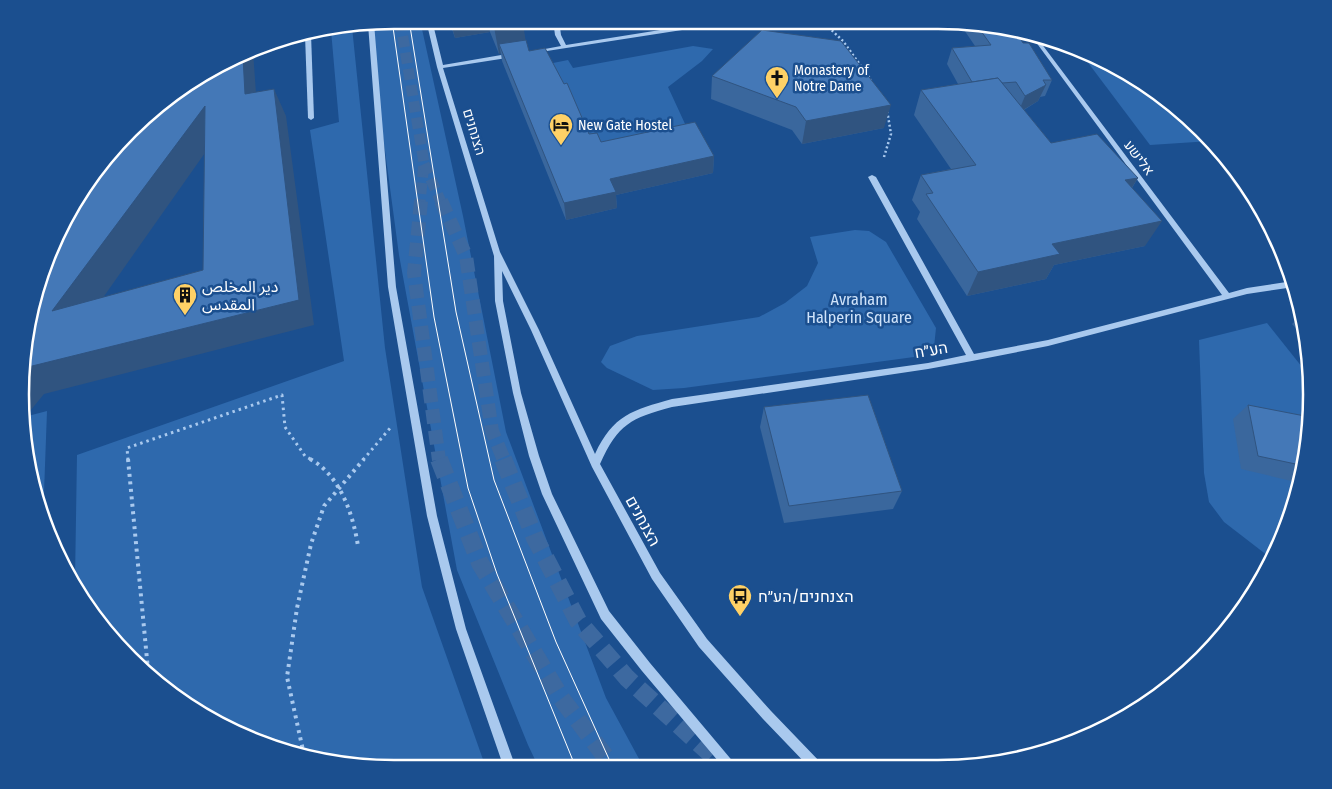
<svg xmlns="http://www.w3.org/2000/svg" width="1332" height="789" font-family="'Fira Sans Condensed','Noto Sans Arabic',Heebo,sans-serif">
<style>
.green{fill:#2e69ad}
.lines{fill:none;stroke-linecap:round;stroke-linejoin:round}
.highway-tunnel-far2{stroke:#3d69a0;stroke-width:11;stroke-dasharray:11 5.5;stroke-linecap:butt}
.highway-tunnel-far1{stroke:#3d69a0;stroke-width:14;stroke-dasharray:14 7;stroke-linecap:butt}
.highway-tunnel{stroke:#3d69a0;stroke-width:18;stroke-dasharray:18 9;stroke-linecap:butt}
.path-far2{stroke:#a9c9ee;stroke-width:2.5;stroke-dasharray:2 2.5;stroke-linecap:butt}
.path-far1{stroke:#a9c9ee;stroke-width:3;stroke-dasharray:2.5 4;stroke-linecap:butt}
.path{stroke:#a9c9ee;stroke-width:4;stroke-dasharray:3 4.5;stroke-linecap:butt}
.minor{fill:#a9c9ee;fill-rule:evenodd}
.tram{stroke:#fff;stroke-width:1}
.wall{fill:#3a679d}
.shaded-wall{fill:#305480}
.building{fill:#4478b7;stroke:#305480;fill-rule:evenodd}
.labels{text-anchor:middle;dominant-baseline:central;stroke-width:5;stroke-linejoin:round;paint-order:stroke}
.far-poi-label{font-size:14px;fill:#fff;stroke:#1b4f8f;text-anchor:start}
.far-street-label{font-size:14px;fill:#fff;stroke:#1b4f8f}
.poi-label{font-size:16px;fill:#fff;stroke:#1b4f8f;text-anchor:start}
.park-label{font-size:16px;fill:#cfe3fa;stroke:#1b4f8f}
.street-label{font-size:16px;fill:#fff;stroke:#1b4f8f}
.rim{fill:none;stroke:#fff;stroke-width:2.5}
</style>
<rect width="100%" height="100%" fill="#1b4f8f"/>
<!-- green -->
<g class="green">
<polygon points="395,20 420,20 463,216 506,432 606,698 644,768 539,768 528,745 457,570 399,255 368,24"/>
<polygon points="352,27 385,348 422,587 486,768 370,768 274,749 186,706 97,622 75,580 77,455 344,361 310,130 339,122 331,30"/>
<polygon points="693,46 713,49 702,61 668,87 692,139 608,172 548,64 568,60 573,68"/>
<polygon points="1080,52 1146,83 1203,130 1211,141 1150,145"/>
<polygon points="855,230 869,231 886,242 936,328 934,347 914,357 684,388 653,390 607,368 601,362 610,346 637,336 759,317 785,303 807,286 818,263 810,237"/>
<polygon points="1267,323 1310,377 1312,395 1305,468 1283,538 1272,559 1224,522 1209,502 1204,473 1199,340"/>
<polygon points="47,411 43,520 40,515 24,417"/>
</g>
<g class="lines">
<!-- highway-tunnel-far2 -->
<g class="highway-tunnel-far2">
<polyline points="400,20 424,163 420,202"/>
<polyline points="424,164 441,202"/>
</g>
<!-- highway-tunnel-far1 -->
<g class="highway-tunnel-far1">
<polyline points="421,201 414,273 439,460"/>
<polyline points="441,201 466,256 492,431 504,460"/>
</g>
<!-- highway-tunnel -->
<g class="highway-tunnel">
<polyline points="439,459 480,563 561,698 614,768"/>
<polyline points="503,459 535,538 578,621 627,678 726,768"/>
</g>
<!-- path-far2 -->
<g class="path-far2">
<polyline points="822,21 843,41 871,80"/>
<polyline points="884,157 891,134 887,110"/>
</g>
<!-- path-far1 -->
<g class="path-far1">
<polyline points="128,460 127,448 282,395 285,427 305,456 312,460"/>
<polyline points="363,460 391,427"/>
</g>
<!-- path -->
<g class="path">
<polyline points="128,459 148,670"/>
<path d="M310 459C340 475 353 514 358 546"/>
<polyline points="304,755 287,677 297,608 311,544 324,506 364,459"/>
</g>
<!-- minor -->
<g class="minor">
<path d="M426 20H432L443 65 513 53 516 55 513 57 443 68 500 252 539 330 595 454C613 415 633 410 672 399L928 363 966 355 868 177 872 175 876 177 974 354 1048 340 1222 295 1030 34 1035 35 1229 293 1247 288 1293 281 1294 287 1247 294 1048 346 972 361 928 369 672 407C631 418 618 424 600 464L660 573 707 639 771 711 822 764 824 768H810L763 719 699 647 652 579 592 467 531 330 502 271 503 301 521 393 539 456 552 494 609 611 650 663 735 764 737 768H724L642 671 601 619 542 494 529 456 513 393 495 301 494 256 437 67Z"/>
<polygon points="553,20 559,20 561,35 566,45 723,20 740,21 534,53 534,51 561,46 555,35"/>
<polygon points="374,23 396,287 437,516 466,629 516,768 504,768 456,629 427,516 388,287 368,24"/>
<polygon points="311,34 314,118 311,120 308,118 305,35"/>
</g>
<!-- tram -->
<g class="tram">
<polyline points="392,20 434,317 468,488 497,574 576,768"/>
<polyline points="409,20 456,312 494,480 556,642 613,768"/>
</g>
</g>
<!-- wall -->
<g class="wall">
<polygon points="449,20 522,20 525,40 529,51 589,134 601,142 714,156 713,173 616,195 617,208 566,220 502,61 501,54 499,54 490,32 455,38"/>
<polygon points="958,21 962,21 1016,32 1023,43 1052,80 1045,96 1040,97 1038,101 1024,110 1051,143 1138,178 1132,188 1145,246 1054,265 1046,279 967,296 917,219 920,212 912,200 921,175 951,169 914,115 921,90 958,84 947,64 952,48 975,46"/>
<polygon points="712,76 884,128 802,144 792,130 711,99"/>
<polygon points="1214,144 1249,187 1266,219 1259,219 1210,150"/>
<polygon points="1303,314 1305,322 1307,340 1292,324"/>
<polygon points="1248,405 1310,417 1305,468 1300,483 1241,469 1233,419"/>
<polygon points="764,407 902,491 893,509 784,523 760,427"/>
</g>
<!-- shaded-wall -->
<g class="shaded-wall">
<polygon points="450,20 487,20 490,32 455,38"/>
<polygon points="523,23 527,50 499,44 501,54 499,54 494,27"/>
<polygon points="253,51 258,121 245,94 243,57"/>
<polygon points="1046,85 1038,101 1018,113 1025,96"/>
<polygon points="274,89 286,116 314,325 44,394 26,416 24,416 20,395 24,368 299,300"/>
<polygon points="891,105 884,128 802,144 806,121"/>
<polygon points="205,106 219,133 76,336 52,311"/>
<polygon points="714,156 713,173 616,195 617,208 566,220 564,203 610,179"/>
<polygon points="1138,178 1122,203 1125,180"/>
<polygon points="1162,221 1145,246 1054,265 1046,279 967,296 978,272 1052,244"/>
</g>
<!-- building -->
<g class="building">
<polygon points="491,20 522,20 523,23 494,27"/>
<polygon points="976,24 1016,32 1023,43 1029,43 1052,80 1043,80 1046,85 1025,96 1016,82 1002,83 998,78 972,82 952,48 991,45"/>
<polygon points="762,30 841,41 891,105 806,121 796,107 712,76"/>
<polygon points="526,40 529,51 545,48 564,84 567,83 589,134 597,133 601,142 695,122 714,156 610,179 616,192 564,203 499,44"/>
<path d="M243 57 245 94 274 89 299 300 24 368 40 274 97 167 167 97ZM205 106 203 270 52 311Z"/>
<polygon points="998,78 1051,143 1097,134 1138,178 1125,180 1162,221 1052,244 1060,254 978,272 926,194 933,193 921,175 976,165 921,90"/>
<polygon points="868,395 902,491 789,506 764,407"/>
<polygon points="1248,405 1310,417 1305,466 1258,456"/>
</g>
<!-- icons -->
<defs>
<g id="church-pin" transform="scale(1.25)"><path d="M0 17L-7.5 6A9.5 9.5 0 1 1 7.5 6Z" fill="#ffd166" stroke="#1b4f8f"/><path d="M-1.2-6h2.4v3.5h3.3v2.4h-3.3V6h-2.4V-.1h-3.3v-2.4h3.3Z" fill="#111"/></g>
<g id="hotel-pin" transform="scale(1.25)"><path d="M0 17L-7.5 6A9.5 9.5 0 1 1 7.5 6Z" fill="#ffd166" stroke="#1b4f8f"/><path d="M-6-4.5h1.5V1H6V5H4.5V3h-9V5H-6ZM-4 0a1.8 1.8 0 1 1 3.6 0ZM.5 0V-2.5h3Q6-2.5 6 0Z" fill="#111"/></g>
<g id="building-pin" transform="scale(1.25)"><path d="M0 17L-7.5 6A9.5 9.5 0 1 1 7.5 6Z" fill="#ffd166" stroke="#1b4f8f"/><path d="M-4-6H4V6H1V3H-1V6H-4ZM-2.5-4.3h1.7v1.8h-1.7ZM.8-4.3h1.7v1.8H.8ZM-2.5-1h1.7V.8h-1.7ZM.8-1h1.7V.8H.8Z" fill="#111"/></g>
<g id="bus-pin" transform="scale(1.25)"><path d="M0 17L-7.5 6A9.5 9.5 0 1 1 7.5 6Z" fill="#ffd166" stroke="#1b4f8f"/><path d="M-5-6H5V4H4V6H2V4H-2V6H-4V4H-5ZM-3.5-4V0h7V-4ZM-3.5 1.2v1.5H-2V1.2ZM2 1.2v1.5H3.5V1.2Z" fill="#111"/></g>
</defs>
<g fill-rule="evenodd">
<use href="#church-pin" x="777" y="78"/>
<use href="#hotel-pin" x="561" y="125"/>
<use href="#building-pin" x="185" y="295"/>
<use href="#bus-pin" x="740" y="596"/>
</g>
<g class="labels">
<!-- far-poi labels -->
<g class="far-poi-label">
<text x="794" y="70">Monastery of<tspan x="794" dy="16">Notre Dame</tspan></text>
<text x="578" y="125">New Gate Hostel</text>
</g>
<!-- far-street labels -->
<g class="far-street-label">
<text transform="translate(474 132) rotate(73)">הצנחנים</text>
<text transform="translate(1139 158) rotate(53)">אלישע</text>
</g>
<!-- poi labels -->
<g class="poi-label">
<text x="202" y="286">دير المخلص<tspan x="202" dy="18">المقدس</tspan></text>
<text x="758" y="596">הצנחנים/הע״ח</text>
</g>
<!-- park labels -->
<g class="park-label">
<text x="859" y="299">Avraham<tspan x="859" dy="18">Halperin Square</tspan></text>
</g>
<!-- street labels -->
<g class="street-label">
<text transform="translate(931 350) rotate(-10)">הע״ח</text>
<text transform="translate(643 521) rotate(61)">הצנחנים</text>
</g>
</g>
<!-- crop -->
<path d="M0 0H1332V789H0ZM394 29H938A365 365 0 0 1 1303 394V395A365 365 0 0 1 938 760H394A365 365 0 0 1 29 395V394A365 365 0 0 1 394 29Z" fill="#1b4f8f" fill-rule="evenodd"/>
<path class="rim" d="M394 29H938A365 365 0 0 1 1303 394V395A365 365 0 0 1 938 760H394A365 365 0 0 1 29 395V394A365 365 0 0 1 394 29Z"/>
</svg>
